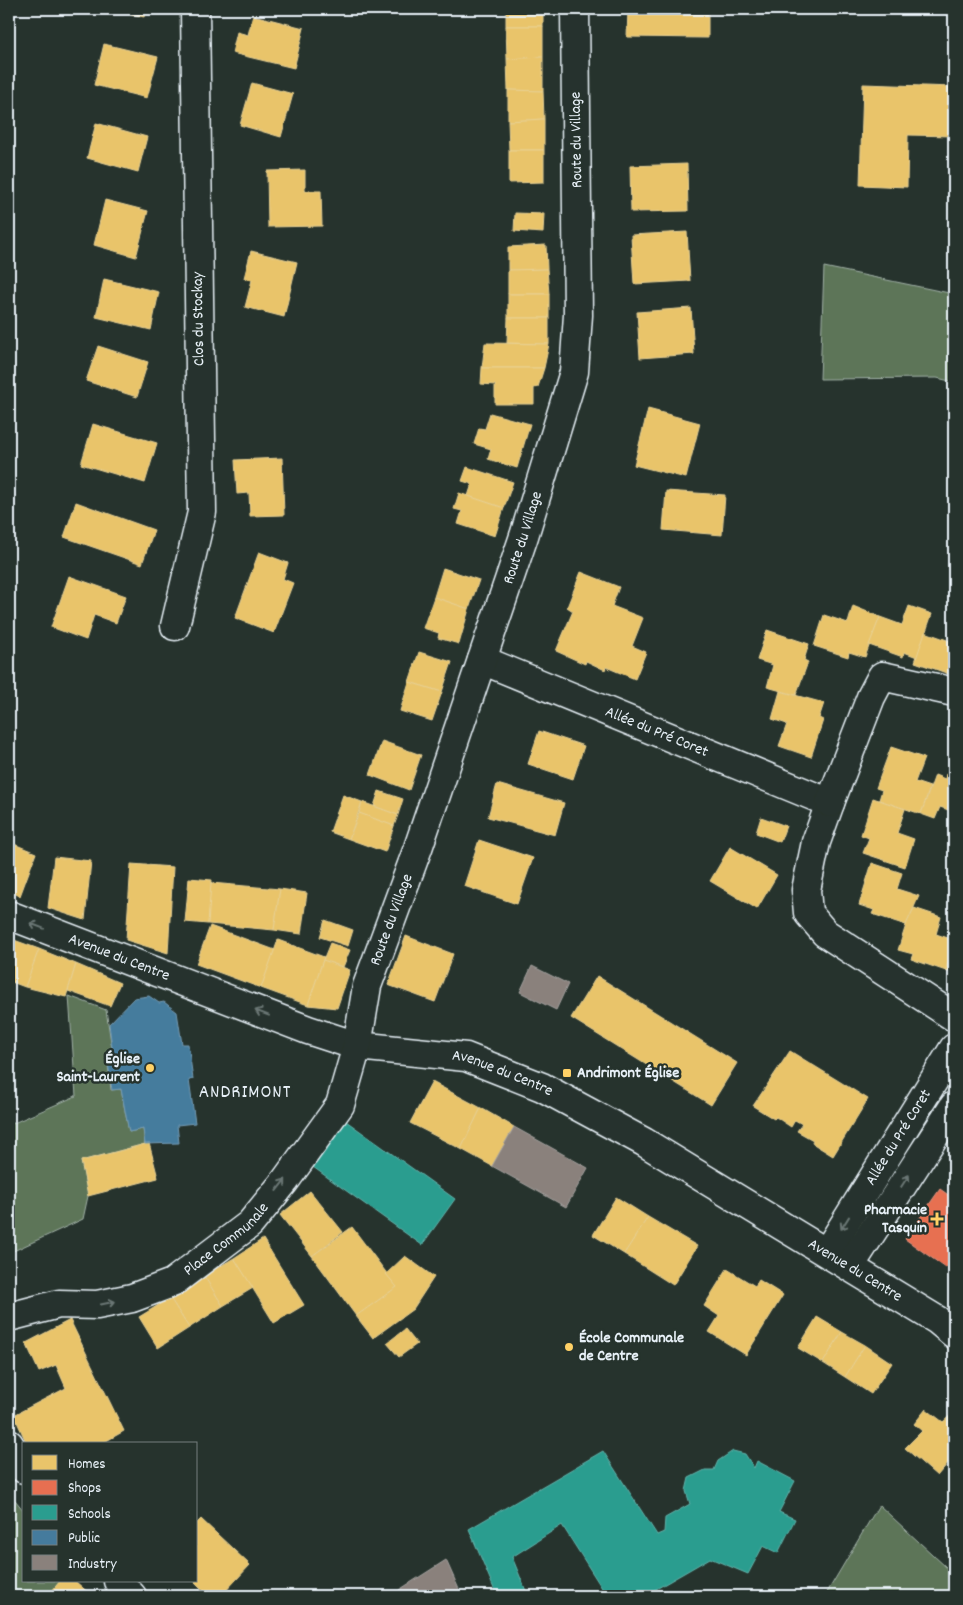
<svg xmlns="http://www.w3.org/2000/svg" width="963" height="1605" font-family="Dekko,sans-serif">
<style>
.green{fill:#5d7458;stroke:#a2b2a8}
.homes{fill:#e9c46a;stroke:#e9d295}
.shops{fill:#e76f51;stroke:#e79683}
.schools{fill:#2a9d8f;stroke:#63b6ae}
.public{fill:#457b9d;stroke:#769eb8}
.industry{fill:#8a817c;stroke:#a6a3a1}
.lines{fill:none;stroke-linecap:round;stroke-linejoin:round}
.minor-casing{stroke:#e8f1f8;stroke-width:31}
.minor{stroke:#26332d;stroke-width:28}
.oneway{stroke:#6a7674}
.poi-dot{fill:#ffd166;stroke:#26332d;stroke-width:2}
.labels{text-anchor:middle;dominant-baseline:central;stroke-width:5;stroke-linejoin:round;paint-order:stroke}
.street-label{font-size:16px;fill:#e8f1f8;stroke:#26332d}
.poi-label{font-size:16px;font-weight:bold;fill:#e8f1f8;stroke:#26332d;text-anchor:end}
.quarter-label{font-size:19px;letter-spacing:1px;fill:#e8f1f8;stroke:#26332d}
</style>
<rect width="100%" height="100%" fill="#26332d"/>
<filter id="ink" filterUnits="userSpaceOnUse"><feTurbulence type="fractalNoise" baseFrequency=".02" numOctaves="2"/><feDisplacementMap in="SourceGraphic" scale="10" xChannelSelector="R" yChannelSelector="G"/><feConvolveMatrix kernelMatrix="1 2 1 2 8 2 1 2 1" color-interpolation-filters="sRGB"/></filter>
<g filter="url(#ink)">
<!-- green -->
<g class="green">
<polygon points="824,267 954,294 954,382 937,378 820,379"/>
<polygon points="69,996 106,1010 113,1055 107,1056 111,1090 121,1089 129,1132 143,1129 145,1144 81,1161 88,1196 83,1219 9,1253 9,1125 76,1096"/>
<polygon points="15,1500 24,1511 24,1581 63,1581 51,1596 9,1596 9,1504"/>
<polygon points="879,1505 946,1567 954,1581 954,1596 825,1596"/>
</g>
<!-- homes -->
<g class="homes">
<polygon points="112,9 146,9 144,17"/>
<rect x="506" y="9" width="37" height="17"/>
<polygon points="628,9 708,9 708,38 627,37"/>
<polygon points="253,15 304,28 294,68 232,53 237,32 248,35"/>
<polygon points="506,26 543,26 543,57 507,59"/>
<polygon points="104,44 158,57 147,98 94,85"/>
<polygon points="543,57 543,91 508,90 507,59"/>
<polygon points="252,83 293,94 281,137 240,125"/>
<polygon points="863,84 954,87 954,136 908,135 907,187 860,185"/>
<polygon points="508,90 543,91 544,119 508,121"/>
<polygon points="544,119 544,150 509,150 508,121"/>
<polygon points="96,123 147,137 138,172 87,158"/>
<polygon points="509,150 544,150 544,182 509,183"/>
<polygon points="687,164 688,211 631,212 630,166"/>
<polygon points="305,170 305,191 321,191 322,226 268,227 267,171"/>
<polygon points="105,200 148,211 136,257 94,245"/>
<polygon points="515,213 544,214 543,233 514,231"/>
<polygon points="687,232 690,281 634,284 631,235"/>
<polygon points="546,245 547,269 508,270 508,247"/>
<polygon points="251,251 297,262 284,317 245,307 252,280 244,278"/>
<polygon points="547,269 549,294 508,294 508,270"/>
<polygon points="104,279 159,292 151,330 96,317"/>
<rect x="508" y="294" width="41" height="24"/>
<polygon points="691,308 694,354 640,358 637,312"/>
<polygon points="508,318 549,318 549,344 507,343"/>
<polygon points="485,343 549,344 544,368 482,368"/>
<polygon points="98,346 148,362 137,397 86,381"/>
<polygon points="482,368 544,368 538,387 534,388 534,404 495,404 495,385 481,384"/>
<polygon points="648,409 700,423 686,478 634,465"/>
<polygon points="490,413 530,424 517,468 488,459 491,449 474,444 479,428 485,429"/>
<polygon points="93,424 157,443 145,483 81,464"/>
<polygon points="282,458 284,515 250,516 249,493 237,494 235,460"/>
<polygon points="467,467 513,482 504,508 468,496 472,484 462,481"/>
<polygon points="666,491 725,495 722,535 663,530"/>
<polygon points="459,493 504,508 495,536 458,524 462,511 454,509"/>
<polygon points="76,502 154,530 142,564 64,537"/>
<polygon points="259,552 288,563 283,579 293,583 274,633 235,618"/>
<polygon points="443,568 479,580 469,609 434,597"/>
<polygon points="581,572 619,587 612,606 643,618 632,646 646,652 635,679 606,667 605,670 586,661 585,664 556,651 573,611 567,607"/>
<polygon points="69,576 126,596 116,623 94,615 86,640 51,627"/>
<polygon points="434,597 469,609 459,644 438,638 439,633 423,628"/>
<polygon points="853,606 880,617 865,657 849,652 848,657 814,646 824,615 848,623"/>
<polygon points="909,606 932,614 917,657 904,652 903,657 869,645 880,617 902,625"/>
<polygon points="954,629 954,672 952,675 915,662 925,632 950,641"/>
<polygon points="767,630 809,644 804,660 808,662 796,695 767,687 773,665 757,660"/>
<polygon points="419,652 452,662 442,692 409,682"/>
<polygon points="409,682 442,692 432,721 400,711"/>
<polygon points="780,691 824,703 819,718 823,720 811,757 779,746 787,724 772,719"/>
<polygon points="539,731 584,746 573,779 528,764"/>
<polygon points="382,741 421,755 409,790 370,775"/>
<polygon points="891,747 924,758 915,782 930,787 921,814 879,800 882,790 876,788"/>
<polygon points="946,774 954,777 954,812 940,807 935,819 921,814 935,775 945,779"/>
<polygon points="497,784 564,803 555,835 488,817"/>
<polygon points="379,791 403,799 398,815 374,806"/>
<polygon points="343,795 362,802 349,839 330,832"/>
<polygon points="873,798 905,809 897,833 914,839 905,867 863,853 869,838 861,835"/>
<polygon points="362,802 398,815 394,826 359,813"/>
<polygon points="359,813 394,826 385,852 349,839"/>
<polygon points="761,817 786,826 780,842 756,833"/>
<polygon points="479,840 533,858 517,904 464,886"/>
<polygon points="9,842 36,853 20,896 9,891"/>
<polygon points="730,847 777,875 757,909 710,881"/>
<polygon points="54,857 91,861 85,920 48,908"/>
<polygon points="872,863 902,873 897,889 919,896 906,925 872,914 874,910 859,905"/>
<polygon points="131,864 173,867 168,953 126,940"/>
<polygon points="189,878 212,880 208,924 185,922"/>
<polygon points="211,883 280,889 274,930 208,924"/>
<polygon points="280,889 307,893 301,934 274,930"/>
<polygon points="914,908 941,917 936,934 954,940 946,971 911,959 913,954 898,950 906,925"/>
<polygon points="325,920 353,930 348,946 320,937"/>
<polygon points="210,926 275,950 261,988 196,964"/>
<polygon points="406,936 453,954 435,1002 388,985"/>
<polygon points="14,940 39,949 25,987 9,981 9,953"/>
<polygon points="278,940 324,957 308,1005 261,988"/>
<polygon points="330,943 350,950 343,967 323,960"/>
<polygon points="954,944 954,973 945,971"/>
<polygon points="39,949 76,964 66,997 25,987"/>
<polygon points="323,960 350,970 337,1008 308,1005"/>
<polygon points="76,964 120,983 110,1006 68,991"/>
<polygon points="597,976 737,1063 711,1105 571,1018"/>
<polygon points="790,1051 868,1099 833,1156 812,1143 813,1140 797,1131 802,1124 795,1120 791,1127 776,1117 774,1119 753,1106"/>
<polygon points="432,1082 481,1108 461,1149 410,1123"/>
<polygon points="481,1108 514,1127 492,1166 461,1149"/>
<polygon points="149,1143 158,1178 88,1196 81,1161"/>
<polygon points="310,1191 343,1232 312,1256 280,1215"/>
<polygon points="616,1197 648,1217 624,1254 593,1235"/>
<polygon points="648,1217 697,1246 673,1285 624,1254"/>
<polygon points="352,1227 397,1287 356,1316 312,1256"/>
<polygon points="263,1239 304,1305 274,1323 234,1258"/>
<polygon points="405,1256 434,1277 413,1309 373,1338 356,1316 397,1287 386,1274"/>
<polygon points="234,1258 253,1288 223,1306 204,1276"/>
<polygon points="727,1269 755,1286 759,1280 783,1295 746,1355 709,1332 719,1316 704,1306"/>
<polygon points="204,1276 223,1306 189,1328 170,1298"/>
<polygon points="170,1298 189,1328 158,1348 139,1317"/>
<polygon points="817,1317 842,1332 823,1363 798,1348"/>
<polygon points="70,1320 124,1431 101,1444 27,1444 14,1415 66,1388 56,1365 39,1372 26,1343"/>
<polygon points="405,1329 417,1344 399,1357 387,1343"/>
<polygon points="842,1332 865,1345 845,1377 823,1363"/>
<polygon points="865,1345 892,1363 871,1394 845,1377"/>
<polygon points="926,1409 943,1422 954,1412 954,1456 937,1476 905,1448 922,1431 914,1424"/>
<polygon points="201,1519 250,1565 221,1596 209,1596 194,1581 196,1581 196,1524"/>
<polygon points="60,1581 75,1581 92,1596 48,1596"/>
</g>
<!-- shops -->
<polygon class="shops" points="940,1189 954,1199 954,1256 946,1268 905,1239"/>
<!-- schools -->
<g class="schools">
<polygon points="346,1121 455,1199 422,1245 313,1167"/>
<polygon points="603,1451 657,1535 664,1532 665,1518 690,1504 686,1491 689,1478 705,1470 714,1470 718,1461 733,1451 745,1454 754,1468 757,1461 795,1481 779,1512 795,1519 778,1553 763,1546 748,1574 710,1558 644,1596 607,1596 562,1525 512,1557 528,1596 497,1596 469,1529"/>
</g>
<!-- public -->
<polygon class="public" points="149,996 159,1003 164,1002 177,1012 182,1044 188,1044 193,1079 189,1080 195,1123 177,1125 179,1143 145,1144 143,1129 129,1132 121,1089 112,1090 107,1056 113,1055 109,1024 134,998"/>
<!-- industry -->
<g class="industry">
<polygon points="532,966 568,984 556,1010 520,992"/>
<polygon points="514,1127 588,1168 566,1207 492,1166"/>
<polygon points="446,1560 462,1596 401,1596 399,1590"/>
</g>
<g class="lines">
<!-- minor casing -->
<g class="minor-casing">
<g id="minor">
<polyline points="175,626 202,512 195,9"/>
<path id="s1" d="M482 660 830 803 816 842 806 890 808 913 825 933 954 1017"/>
<polyline points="830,803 871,697 882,676 954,692"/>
<path id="s2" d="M9 915 308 1030 357 1046 466 1057 542 1087 644 1142 937 1320 954 1334"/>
<path id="s3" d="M827 1252 954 1048"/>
<polyline points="850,1266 954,1106"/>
<path id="s4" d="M9 1317 59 1304 97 1305 132 1298 172 1283 250 1224 285 1181 340 1105 357 1046 367 986 418 848 524 536 574 372 578 315 575 9"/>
<polyline points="9,1444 24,1469"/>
<polyline points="118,1581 132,1596"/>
</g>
</g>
<!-- minor -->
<use href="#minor" class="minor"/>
</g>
<!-- one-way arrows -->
<defs><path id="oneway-shaft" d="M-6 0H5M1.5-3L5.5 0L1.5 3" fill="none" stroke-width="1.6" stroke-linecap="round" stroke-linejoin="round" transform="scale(1.25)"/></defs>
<g class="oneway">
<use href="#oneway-shaft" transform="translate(37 926) rotate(-159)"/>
<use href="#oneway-shaft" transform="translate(262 1013) rotate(-159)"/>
<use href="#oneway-shaft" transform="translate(905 1181) rotate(-57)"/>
<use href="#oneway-shaft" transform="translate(281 1185) rotate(-52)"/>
<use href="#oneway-shaft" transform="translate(845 1223) rotate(122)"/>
<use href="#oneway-shaft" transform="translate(108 1303) rotate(-12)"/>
</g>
</g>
<!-- markers -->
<g class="poi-dot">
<circle cx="150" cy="1068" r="5"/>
<rect x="562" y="1068" width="10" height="10" rx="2.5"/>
<path d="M934.5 1211.5h5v5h5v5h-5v5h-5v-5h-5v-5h5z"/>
<circle cx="569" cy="1347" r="5"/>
</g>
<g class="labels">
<!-- street labels -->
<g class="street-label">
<text transform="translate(577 140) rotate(-91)">Route du Village</text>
<text transform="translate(199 319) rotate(-91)">Clos du Stockay</text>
<text stroke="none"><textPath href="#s4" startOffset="1012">Route du Village</textPath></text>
<text stroke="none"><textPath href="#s1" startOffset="189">Allée du Pré Coret</textPath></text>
<text stroke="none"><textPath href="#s4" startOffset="608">Route du Village</textPath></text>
<text stroke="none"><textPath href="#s2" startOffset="118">Avenue du Centre</textPath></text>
<text stroke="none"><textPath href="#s2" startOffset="521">Avenue du Centre</textPath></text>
<text stroke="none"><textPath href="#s3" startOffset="135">Allée du Pré Coret</textPath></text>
<text stroke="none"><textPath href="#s4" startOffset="238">Place Communale</textPath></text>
<text stroke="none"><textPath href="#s2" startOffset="926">Avenue du Centre</textPath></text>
</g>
<!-- poi labels -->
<g class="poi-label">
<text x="140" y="1059">Église<tspan x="140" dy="18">Saint-Laurent</tspan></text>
<text x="577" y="1073" text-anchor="start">Andrimont Église</text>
<text x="927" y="1210">Pharmacie<tspan x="927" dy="18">Tasquin</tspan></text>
<text x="579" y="1338" text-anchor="start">École Communale<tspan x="579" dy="18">de Centre</tspan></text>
</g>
<!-- quarter labels -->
<g class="quarter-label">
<text x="245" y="1093">ANDRIMONT</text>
</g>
</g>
<!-- margin -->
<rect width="963" height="1605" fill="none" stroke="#26332d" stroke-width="30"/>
<rect x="15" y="15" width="933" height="1575" fill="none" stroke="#e8f1f8" stroke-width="2" filter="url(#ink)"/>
<!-- legend -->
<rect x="22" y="1442" width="175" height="140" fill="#26332d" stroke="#747f7e"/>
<rect x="32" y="1455" width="25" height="15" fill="#e9c46a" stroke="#747f7e"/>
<text x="68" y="1468" font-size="15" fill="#e8f1f8">Homes</text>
<rect x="32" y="1480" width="25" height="15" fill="#e76f51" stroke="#747f7e"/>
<text x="68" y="1492" font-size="15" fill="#e8f1f8">Shops</text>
<rect x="32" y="1505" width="25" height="15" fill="#2a9d8f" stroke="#747f7e"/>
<text x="68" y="1518" font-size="15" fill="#e8f1f8">Schools</text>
<rect x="32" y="1530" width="25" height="15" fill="#457b9d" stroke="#747f7e"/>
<text x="68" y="1542" font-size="15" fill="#e8f1f8">Public</text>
<rect x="32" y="1555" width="25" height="15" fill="#8a817c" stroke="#747f7e"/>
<text x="68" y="1568" font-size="15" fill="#e8f1f8">Industry</text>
</svg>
